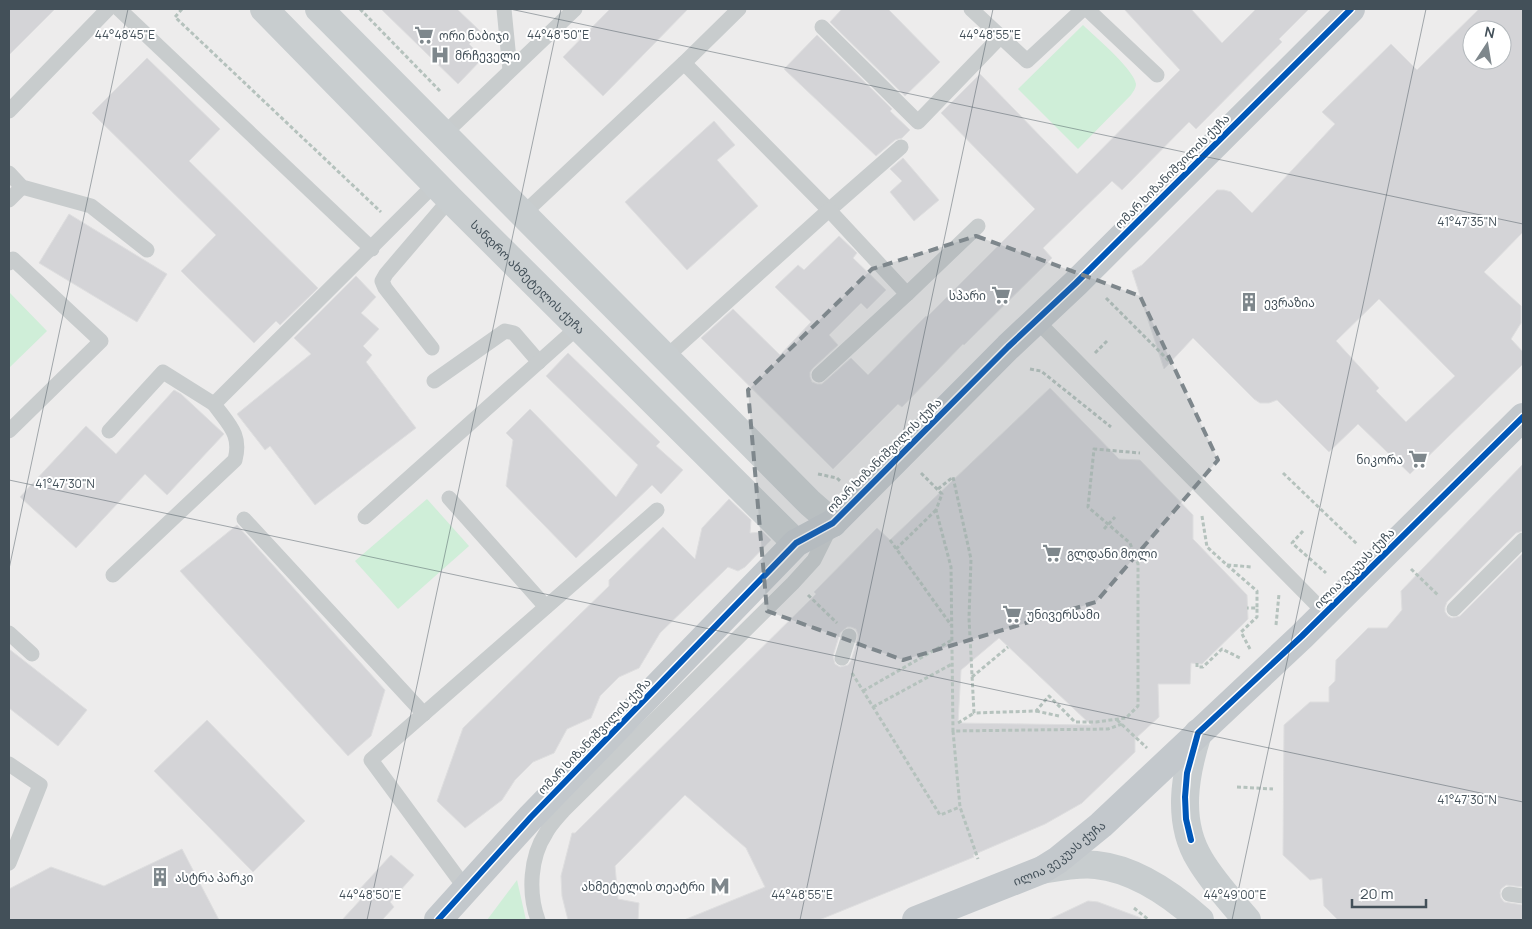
<svg xmlns="http://www.w3.org/2000/svg" width="1532" height="929" font-family="Manrope,'Noto Sans Georgian',sans-serif">
<style>
.green{fill:#cfeed8}
.building{fill:#d4d4d7;stroke:#dededf;fill-rule:evenodd}
.lines{fill:none;stroke-linecap:round;stroke-linejoin:round}
.path{stroke:#b5c2bd;stroke-width:3;stroke-dasharray:4 2.5;stroke-linecap:butt}
.lane{stroke:#c8cccd;stroke-width:15}
.secondary{stroke:#c8cdcf;stroke-width:28}
.primary{stroke:#c3c8cc;stroke-width:28}
.cycleway-casing{stroke:#fff;stroke-width:9}
.cycleway{stroke:#0057b8;stroke-width:6}
.marked{fill:#7e878c;fill-opacity:0.2;stroke:#7e878c;stroke-width:4;stroke-dasharray:10 6;stroke-linejoin:round}
.ticks{fill:none;stroke:#435059;stroke-width:1;stroke-opacity:0.45}
.labels{text-anchor:middle;dominant-baseline:central;stroke-width:4;stroke-linejoin:round;paint-order:stroke}
.poi-label{font-size:12px;fill:#435059;stroke:#fff;text-anchor:start}
.street-label{font-size:12px;fill:#435059;stroke:#fff}
.ticks-label{font-size:12px;text-anchor:middle;fill:#435059;stroke:#fff;stroke-width:4;stroke-linejoin:round;paint-order:stroke}
</style>
<rect width="100%" height="100%" fill="#edecec"/>
<!-- green -->
<g class="green">
<path d="M1083 25C1095 37 1133 68 1136 84 1136 88 1133 92 1131 95L1078 149 1018 89Z"/>
<polygon points="9,292 47,331 9,368"/>
<polygon points="427,499 469,546 398,609 355,561"/>
<polygon points="517,880 526,920 487,920"/>
</g>
<!-- building -->
<g class="building">
<polygon points="9,9 55,9 9,55"/>
<polygon points="381,9 457,9 481,32 469,44 483,58 458,84"/>
<polygon points="610,9 688,9 603,96 563,57"/>
<polygon points="842,9 888,9 940,62 905,96 830,22"/>
<polygon points="1124,9 1191,9 1222,43 1256,9 1309,9 1279,39 1282,42 1196,129 1189,122 1122,190 1112,181 1043,248 1052,258 964,345 963,344 902,407 898,404 833,469 701,338 733,309 780,355 811,322 775,287 798,265 804,270 839,236 857,253 853,258 886,290 867,309 861,303 829,335 838,345 813,368 810,372 810,377 812,382 817,384 822,384 851,358 868,375 926,316 927,317 1035,209 941,113 980,74 1077,174 1180,70"/>
<path d="M1479 9H1523V232L1484 272 1521 306V323L1511 339 1523 352V364L1410 474 1358 424 1329 452 1277 400 1269 403H1260L1254 399 1193 338 1164 369 1132 271 1142 265 1217 190H1224L1231 192 1252 213 1335 124 1322 112 1391 44 1417 70ZM1472 30H1502V60H1472ZM1379 299 1455 376 1406 422 1376 391 1379 388 1336 341Z"/>
<polygon points="817,35 892,109 890,111 910,130 902,138 895,140 876,156 784,69"/>
<polygon points="147,58 220,129 189,161 318,288 280,325 276,321 254,343 181,271 216,235 92,113"/>
<polygon points="714,121 735,145 717,160 758,206 687,270 625,202"/>
<polygon points="903,158 939,200 914,221 890,192 902,181 890,169"/>
<polygon points="69,214 167,274 137,322 39,263"/>
<polygon points="356,276 376,297 361,313 379,329 363,346 372,355 366,362 416,428 315,505 270,446 265,450 237,414 311,354 294,338"/>
<polygon points="568,353 660,442 656,446 683,470 661,494 652,485 576,558 506,486 513,440 506,433 530,409 616,497 638,465 546,376"/>
<path d="M1050 388 1119 459 1140 460 1193 515V539L1247 595 1248 619 1202 664 1191 663 1190 684H1158L1159 717 1135 739V752L1082 803 1045 824 973 855 974 857 819 920H684L765 887 746 848 685 795 615 866 618 899 639 903 638 920H568L562 896 561 876 572 833H575L816 594 814 592 877 528 890 540ZM847 627H851L856 629 858 634V638L851 661 848 665 840 667 835 664 833 656 840 633ZM999 638 1091 725 958 723 961 670Z"/>
<polygon points="174,390 181,394 224,434 167,495 145,474 76,548 20,497 86,426 116,454"/>
<polygon points="1523,464 1523,531 1516,533 1447,602 1445,607 1445,612 1448,616 1452,618 1460,616 1523,553 1523,887 1506,885 1501,889 1500,893 1501,898 1504,902 1523,905 1523,920 1338,920 1324,906 1322,878 1310,880 1283,855 1284,725 1310,702 1329,702 1329,687 1335,681 1336,660 1368,628 1387,628 1402,610 1401,591"/>
<polygon points="729,499 751,520 750,533 763,532 771,540 745,567 738,571 728,567 660,633 639,668 619,677 600,696 591,718 567,729 554,753 533,762 515,780 502,800 465,828 437,801 463,728 609,586 609,580 663,527 695,559 702,528"/>
<polygon points="237,525 385,690 371,736 348,756 180,571"/>
<polygon points="9,649 87,710 58,746 9,708"/>
<polygon points="207,720 305,821 253,872 154,771"/>
<polygon points="182,849 219,920 9,920 9,889 51,867 104,886"/>
<polygon points="391,855 414,875 390,902 394,907 382,920 342,920 364,896 358,891"/>
<polygon points="1088,901 1098,902 1141,918 1141,920 1048,920"/>
</g>
<g class="lines">
<!-- path -->
<g class="path">
<polyline points="182,9 175,17 381,212"/>
<polyline points="360,9 440,91"/>
<polyline points="1106,298 1172,364"/>
<polyline points="1095,353 1107,341"/>
<polyline points="1030,369 1041,371 1111,427"/>
<polyline points="921,473 942,494 936,510 951,567 953,731 1108,729 1122,724"/>
<polyline points="1283,473 1357,544"/>
<polyline points="818,474 837,478 840,481"/>
<polyline points="938,489 953,477 971,559 969,618 974,713 1036,711 1049,696 1075,722 1096,722 1126,718 1138,706 1138,564 1130,543 1088,507 1094,449 1140,453"/>
<polyline points="1202,516 1207,547 1227,565 1252,567"/>
<polyline points="1104,529 1115,517"/>
<polyline points="1303,531 1292,543 1326,573"/>
<polyline points="890,540 951,625"/>
<polyline points="896,549 936,510"/>
<polyline points="1227,565 1257,591 1257,608 1247,608"/>
<polyline points="1411,569 1439,596"/>
<polyline points="808,595 837,623"/>
<polyline points="1276,625 1279,594"/>
<polyline points="1250,649 1241,632 1257,617 1257,608"/>
<polyline points="1197,663 1197,667 1203,667 1222,649 1242,659"/>
<polyline points="852,673 940,815 960,807"/>
<polyline points="972,677 1008,647"/>
<polyline points="863,691 952,640"/>
<polyline points="873,707 952,664"/>
<polyline points="1036,711 1059,716"/>
<polyline points="1117,720 1147,748"/>
<polyline points="958,723 974,713"/>
<polyline points="953,731 960,807 978,859"/>
<polyline points="1237,787 1273,789"/>
<polyline points="1134,908 1149,920"/>
</g>
<!-- lane -->
<g class="lane">
<polyline points="119,9 372,249"/>
<polyline points="504,9 510,70"/>
<polyline points="971,9 1027,61 1083,9"/>
<polyline points="1087,9 1157,75"/>
<polyline points="822,27 918,122 1001,36"/>
<polyline points="684,63 829,210 901,147"/>
<polyline points="9,111 108,9"/>
<polyline points="444,134 575,9"/>
<polyline points="9,173 22,187 91,206 147,250"/>
<polyline points="9,200 22,187"/>
<polyline points="523,214 684,63 739,9"/>
<polyline points="9,263 13,259 101,341 9,431"/>
<polyline points="1036,320 1325,613"/>
<polyline points="432,348 385,288 382,281 386,274 450,199"/>
<polyline points="665,358 829,210 907,294 978,226"/>
<polyline points="819,375 907,294"/>
<polyline points="434,381 505,331 514,333 539,362"/>
<polyline points="109,431 163,372 214,404 435,184"/>
<polyline points="449,498 546,607"/>
<polyline points="365,517 578,327"/>
<polyline points="244,519 424,714"/>
<path d="M113 575 235 460C242 434 228 424 214 404"/>
<polyline points="1454,609 1523,540"/>
<polyline points="9,633 32,654"/>
<polyline points="842,658 849,636"/>
<polyline points="9,764 40,785 9,863"/>
<polyline points="466,889 371,760 657,510"/>
<polyline points="1509,894 1523,896"/>
<path d="M538 920C528 893 530 857 546 833 550 825 557 818 563 811L793 583 814 560 831 526"/>
</g>
<!-- secondary -->
<g class="secondary">
<path id="s1" d="M264 9 450 199 796 543"/>
<polyline points="319,9 810,503 833,523"/>
<path d="M1198 733C1185 774 1176 821 1200 860 1213 882 1231 901 1247 920"/>
<path d="M1042 870C1059 867 1078 863 1096 865 1135 869 1172 895 1200 920"/>
</g>
<!-- primary -->
<g class="primary">
<polyline points="438,920 531,817 796,543 833,523 1008,347 1076,283 1351,9"/>
<path id="s2" d="M916 920 1042 870 1058 860 1101 825 1135 793 1302 636 1523 417"/>
</g>
<!-- cycleway casing -->
<g class="cycleway-casing">
<g id="cycleway">
<polyline points="1191,840 1186,819 1185,797 1187,773 1198,733 1302,636 1523,417"/>
<polyline points="438,920 531,817 796,543 833,523 1008,347 1076,283 1351,9"/>
</g>
</g>
<!-- cycleway -->
<use href="#cycleway" class="cycleway"/>
</g>
<!-- marked area -->
<path class="marked" d="M976 236 1140 296 1218 460 1096 602 903 660 767 611 748 390 872 269Z"/>
<!-- ticks -->
<path class="ticks" d="M510 9 1523 224M9 480 1523 802M9 569 128 9M367 920 561 9M800 920 993 9M1232 920 1426 9"/>
<!-- icons -->
<defs>
<g id="supermarket-bare" transform="scale(1.5)"><path d="M-6-5.5h2.5l.6 2H6L4.5 2H-2.5L-4.4-4H-6ZM-1.5 3.2a1.3 1.3 0 1 0 .1 0ZM3 3.2a1.3 1.3 0 1 0 .1 0Z" fill="#7e878c" stroke="#fff" stroke-width="2.5" paint-order="stroke"/></g>
<g id="hospital-bare" transform="scale(1.5)"><path d="M-5-5h3v3.5h4V-5h3V5h-3V1.5h-4V5h-3Z" fill="#7e878c" stroke="#fff" stroke-width="2.5" paint-order="stroke"/></g>
<g id="building-bare" transform="scale(1.5)"><path d="M-4-6H4V6H1V3H-1V6H-4ZM-2.5-4.3h1.7v1.8h-1.7ZM.8-4.3h1.7v1.8H.8ZM-2.5-1h1.7V.8h-1.7ZM.8-1h1.7V.8H.8Z" fill="#7e878c" stroke="#fff" stroke-width="2.5" paint-order="stroke"/></g>
<g id="metro-bare" transform="scale(1.5)"><path d="M-5.5 5V-5H-3L0 0L3-5H5.5V5H3V-.5L0 4L-3-.5V5Z" fill="#7e878c" stroke="#fff" stroke-width="2.5" paint-order="stroke"/></g>
</defs>
<g fill-rule="evenodd">
<use href="#supermarket-bare" x="424" y="35"/>
<use href="#hospital-bare" x="440" y="55"/>
<use href="#supermarket-bare" x="1001" y="295"/>
<use href="#building-bare" x="1249" y="302"/>
<use href="#supermarket-bare" x="1418" y="459"/>
<use href="#supermarket-bare" x="1052" y="553"/>
<use href="#supermarket-bare" x="1012" y="614"/>
<use href="#building-bare" x="160" y="877"/>
<use href="#metro-bare" x="720" y="886"/>
</g>
<g class="labels">
<!-- poi labels -->
<g class="poi-label">
<text x="439" y="35">ორი ნაბიჯი</text>
<text x="455" y="55">მრჩეველი</text>
<text x="986" y="295" text-anchor="end">სპარი</text>
<text x="1264" y="302">ევრაზია</text>
<text x="1403" y="459" text-anchor="end">ნიკორა</text>
<text x="1067" y="553">გლდანი მოლი</text>
<text x="1027" y="614">უნივერსამი</text>
<text x="175" y="877">ასტრა პარკი</text>
<text x="705" y="886" text-anchor="end">ახმეტელის თეატრი</text>
</g>
<!-- street labels -->
<g class="street-label">
<text transform="translate(1172 171) rotate(-45)">ომარ ხიზანიშვილის ქუჩა</text>
<text stroke="none"><textPath href="#s1" startOffset="376">სანდრო ახმეტელის ქუჩა</textPath></text>
<text transform="translate(884 455) rotate(-45)">ომარ ხიზანიშვილის ქუჩა</text>
<text transform="translate(1354 568) rotate(-45)">ილია ვეკუას ქუჩა</text>
<text transform="translate(594 736) rotate(-46)">ომარ ხიზანიშვილის ქუჩა</text>
<text stroke="none"><textPath href="#s2" startOffset="159">ილია ვეკუას ქუჩა</textPath></text>
</g>
</g>
<g class="ticks-label">
<text x="125" y="39">44°48'45"E</text>
<text x="558" y="39">44°48'50"E</text>
<text x="990" y="39">44°48'55"E</text>
<text x="1467" y="226">41°47'35"N</text>
<text x="65" y="488">41°47'30"N</text>
<text x="1467" y="804">41°47'30"N</text>
<text x="370" y="899">44°48'50"E</text>
<text x="802" y="899">44°48'55"E</text>
<text x="1235" y="899">44°49'00"E</text>
</g>
<!-- border -->
<rect width="1532" height="929" fill="none" stroke="#435059" stroke-width="20"/>
<!-- north arrow -->
<g transform="translate(1487 45) rotate(12)"><circle r="24" fill="#ffffff" stroke="#b4b9bd"/>
<path d="M0-4L9 19L0 12L-9 19Z" fill="#7e878c"/>
<text y="-8" font-size="14" font-weight="bold" text-anchor="middle" fill="#435059">N</text>
</g>
<!-- scale -->
<path d="M1352 899v8h74v-8" fill="none" stroke="#435059" stroke-width="2.5"/>
<text x="1360" y="899" font-size="15" fill="#435059" stroke="#ffffff" stroke-width="4" paint-order="stroke">20 m</text>
</svg>
